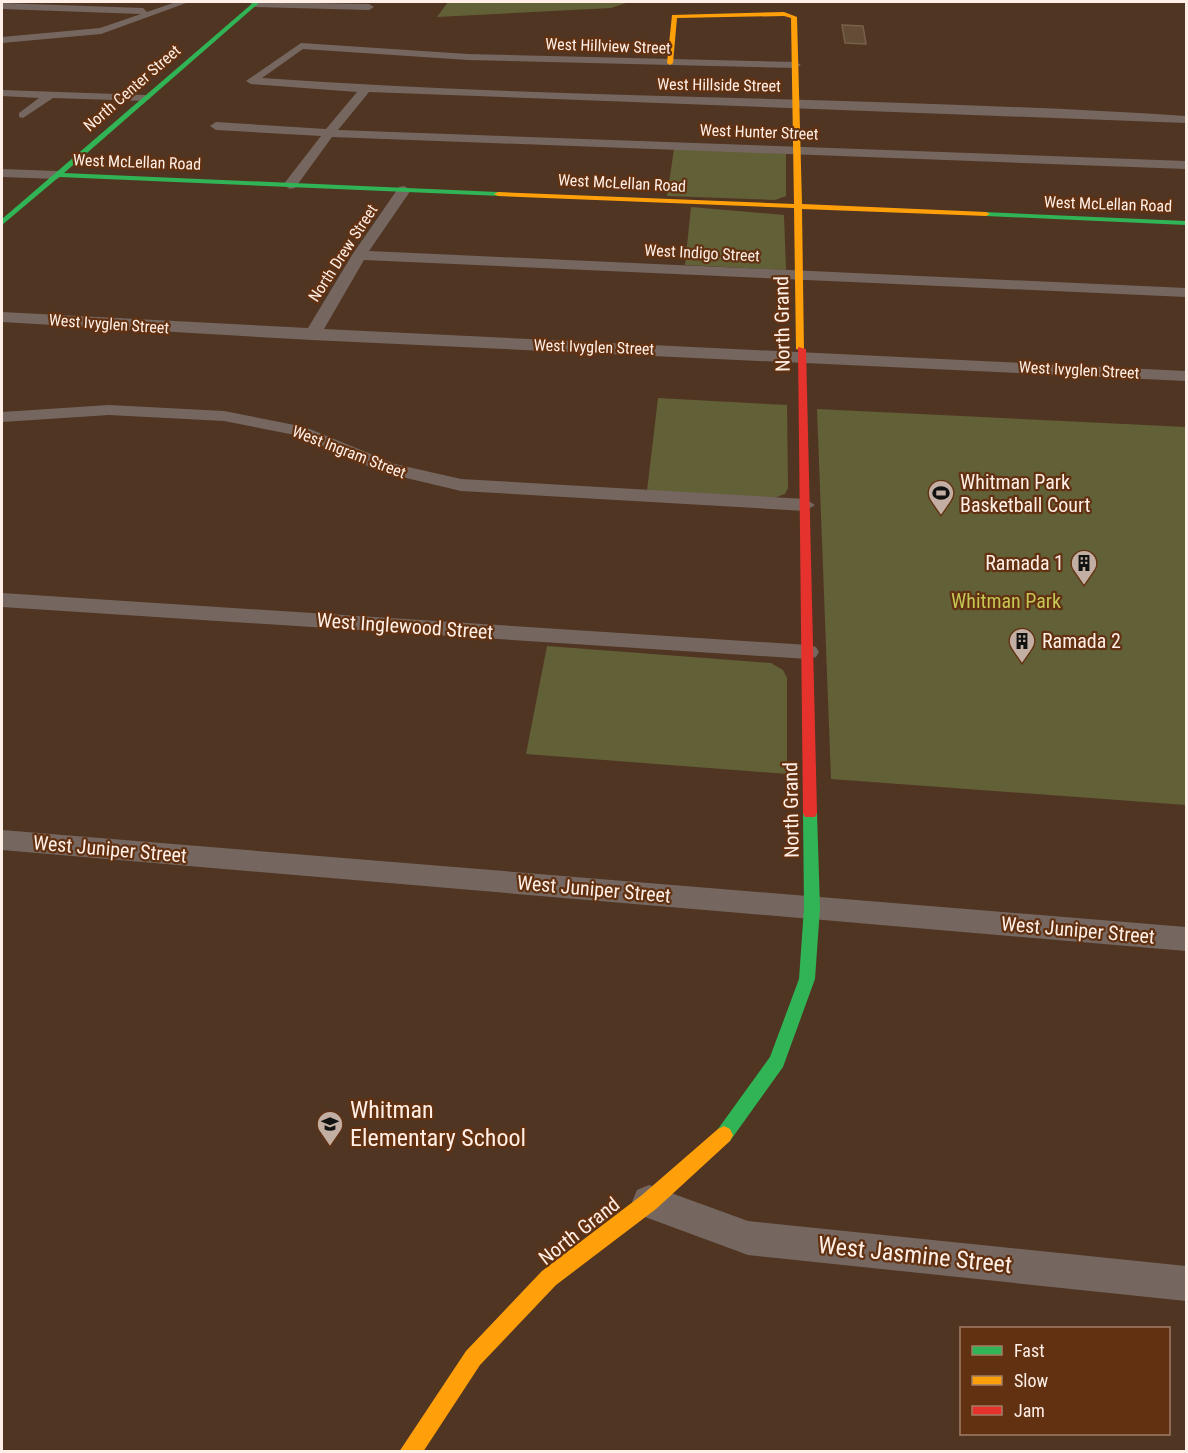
<svg xmlns="http://www.w3.org/2000/svg" width="1188" height="1453" font-family="'Roboto Condensed',sans-serif">
<style>
.green{fill:#626037}
.building{fill:#634d37;stroke:#76604c;stroke-width:1.5}
.lines{fill:none;stroke-linecap:round;stroke-linejoin:round}
.street{fill:#75675f;fill-rule:evenodd}
.fast{fill:#30b455;fill-rule:evenodd}
.slow{fill:#ff9f0a;fill-rule:evenodd}
.jam{fill:#e5322d;fill-rule:evenodd}
.labels{text-anchor:middle;dominant-baseline:central;stroke-width:4.5;stroke-linejoin:round;paint-order:stroke}
.far-street-label{font-size:16px;fill:#ffefe6;stroke:#623111}
.street-label{font-size:20px;fill:#ffefe6;stroke:#623111}
.poi-label{font-size:20px;fill:#ffefe6;stroke:#623111;text-anchor:start}
.park-label{font-size:20px;fill:#c4c755;stroke:#623111}
.near-poi-label{font-size:24px;fill:#ffefe6;stroke:#623111;text-anchor:start}
.near-street-label{font-size:24px;fill:#ffefe6;stroke:#623111}
</style>
<rect width="100%" height="100%" fill="#503523"/>
<!-- green -->
<g class="green">
<polygon points="448,2 629,2 611,8 437,17"/>
<polygon points="674,149 786,153 786,196 775,200 667,196"/>
<polygon points="691,207 784,215 786,270 685,265"/>
<polygon points="658,398 787,405 788,488 785,494 774,498 647,491"/>
<polygon points="817,409 1186,427 1186,805 831,779"/>
<polygon points="547,646 771,663 783,670 787,678 787,774 526,754"/>
</g>
<!-- building -->
<polygon class="building" points="842,25 863,26 866,44 845,43"/>
<g class="lines">
<!-- street -->
<g class="street">
<polygon points="176,2 189,2 101,34 2,43 2,37 100,28 141,14 2,9 2,3 143,8 147,12"/>
<polygon points="254,2 369,4 374,7 369,10 255,7 250,4"/>
<path d="M301 43 468 54 796 62 801 65 796 68 468 60 303 49 262 78C570 100 879 96 1186 116V123L369 92 338 130 1186 161V169L332 137 295 188 290 189 283 185 321 136 216 130 210 126 216 122 326 129 357 92 251 84 246 81Z"/>
<polygon points="2,90 145,95 151,98 145,101 53,98 23,118 19,117 19,113 39,98 2,96"/>
<polygon points="2,169 57,171 63,175 57,179 2,177"/>
<polygon points="404,186 411,190 369,251 1186,288 1186,297 364,260 324,329 1186,371 1186,381 312,340 2,322 2,312 308,328 352,255 399,187"/>
<polygon points="109,405 224,411 305,427 395,464 461,479 805,499 815,505 805,511 461,491 381,472 300,436 224,421 109,415 2,422 2,412"/>
<polygon points="2,593 808,645 816,647 819,652 816,657 808,659 2,607"/>
<polygon points="2,830 1186,927 1186,951 2,850"/>
<polygon points="649,1185 748,1221 1186,1266 1186,1301 748,1255 637,1214 632,1202 637,1190"/>
</g>
<!-- fast -->
<g class="fast">
<polygon points="254,2 260,2 64,173 498,192 501,192 501,196 59,177 2,225 2,219"/>
<polygon points="983,212 1186,221 1186,225 986,216 983,216"/>
<polygon points="810,808 815,809 817,813 820,908 815,979 783,1067 730,1141 724,1144 718,1141 715,1135 718,1129 770,1057 799,979 804,908 803,813 805,809"/>
</g>
<!-- slow -->
<g class="slow">
<polygon points="784,12 797,17 802,204 986,212 990,214 986,216 802,209 804,351 796,349 794,208 498,196 494,194 498,192 794,204 791,18 784,16 677,18 673,63 670,65 667,63 672,15"/>
<polygon points="724,1126 730,1129 733,1135 730,1141 656,1209 556,1285 480,1365 423,1452 399,1452 466,1351 542,1271 642,1195 718,1129"/>
</g>
<!-- jam -->
<polygon class="jam" points="798,347 806,349 817,813 815,817 805,817 803,813"/>
</g>
<!-- icons -->
<defs>
<g id="stadium-pin" transform="scale(1.35)"><path d="M0 17L-7.5 6A9.5 9.5 0 1 1 7.5 6Z" fill="#c2aea2" stroke="#623111"/><path d="M0-5a6.5 5 0 1 0 0 10a6.5 5 0 1 0 0-10ZM-3.5-1.8h7v3.6h-7Z" fill="#111"/></g>
<g id="building-pin" transform="scale(1.35)"><path d="M0 17L-7.5 6A9.5 9.5 0 1 1 7.5 6Z" fill="#c2aea2" stroke="#623111"/><path d="M-4-6H4V6H1V3H-1V6H-4ZM-2.5-4.3h1.7v1.8h-1.7ZM.8-4.3h1.7v1.8H.8ZM-2.5-1h1.7V.8h-1.7ZM.8-1h1.7V.8H.8Z" fill="#111"/></g>
<g id="school-pin" transform="scale(1.35)"><path d="M0 17L-7.5 6A9.5 9.5 0 1 1 7.5 6Z" fill="#c2aea2" stroke="#623111"/><path d="M0-5L7-2L0 1L-7-2ZM-4 1L0 2.5L4 1V4Q0 6-4 4Z" fill="#111"/></g>
</defs>
<g fill-rule="evenodd">
<use href="#stadium-pin" x="941" y="493"/>
<use href="#building-pin" x="1084" y="563"/>
<use href="#building-pin" x="1022" y="641"/>
<use href="#school-pin" x="330" y="1124"/>
</g>
<g class="labels">
<!-- far-street labels -->
<g class="far-street-label">
<text transform="translate(608 46) rotate(2)">West Hillview Street</text>
<text transform="translate(719 85) rotate(1)">West Hillside Street</text>
<text transform="translate(132 88) rotate(-41)">North Center Street</text>
<text transform="translate(759 132) rotate(2)">West Hunter Street</text>
<text transform="translate(137 162) rotate(2)">West McLellan Road</text>
<text transform="translate(622 183) rotate(3)">West McLellan Road</text>
<text transform="translate(1108 204) rotate(2)">West McLellan Road</text>
<text transform="translate(343 253) rotate(-57)">North Drew Street</text>
<text transform="translate(702 253) rotate(3)">West Indigo Street</text>
<text transform="translate(109 324) rotate(4)">West Ivyglen Street</text>
<text transform="translate(594 347) rotate(2)">West Ivyglen Street</text>
<text transform="translate(1079 370) rotate(3)">West Ivyglen Street</text>
<text transform="translate(349 452) rotate(21)">West Ingram Street</text>
</g>
<!-- street labels -->
<g class="street-label">
<text transform="translate(782 324) rotate(-91)">North Grand</text>
<text transform="translate(405 626) rotate(4)">West Inglewood Street</text>
<text transform="translate(791 810) rotate(-91)">North Grand</text>
<text transform="translate(110 849) rotate(5)">West Juniper Street</text>
<text transform="translate(594 889) rotate(5)">West Juniper Street</text>
<text transform="translate(1078 930) rotate(5)">West Juniper Street</text>
<text transform="translate(579 1231) rotate(-38)">North Grand</text>
</g>
<!-- poi labels -->
<g class="poi-label">
<text x="960" y="482">Whitman Park<tspan x="960" dy="23">Basketball Court</tspan></text>
<text x="1064" y="563" text-anchor="end">Ramada 1</text>
<text x="1042" y="641">Ramada 2</text>
</g>
<!-- park labels -->
<g class="park-label">
<text x="1006" y="601">Whitman Park</text>
</g>
<!-- near-poi labels -->
<g class="near-poi-label">
<text x="350" y="1110">Whitman<tspan x="350" dy="28">Elementary School</tspan></text>
</g>
<!-- near-street labels -->
<g class="near-street-label">
<text transform="translate(915 1255) rotate(6)">West Jasmine Street</text>
</g>
</g>
<!-- border -->
<rect width="1188" height="1453" fill="none" stroke="#ffefe6" stroke-width="6"/>
<!-- legend -->
<rect x="960" y="1327" width="210" height="108" fill="#623111" stroke="#a17d66" stroke-width="1.5"/>
<rect x="972" y="1346" width="30" height="9" fill="#30b455" stroke="#a17d66" stroke-width="1.5"/>
<text x="1014" y="1357" font-size="18" fill="#ffefe6">Fast</text>
<rect x="972" y="1376" width="30" height="9" fill="#ff9f0a" stroke="#a17d66" stroke-width="1.5"/>
<text x="1014" y="1387" font-size="18" fill="#ffefe6">Slow</text>
<rect x="972" y="1406" width="30" height="9" fill="#e5322d" stroke="#a17d66" stroke-width="1.5"/>
<text x="1014" y="1417" font-size="18" fill="#ffefe6">Jam</text>
</svg>
